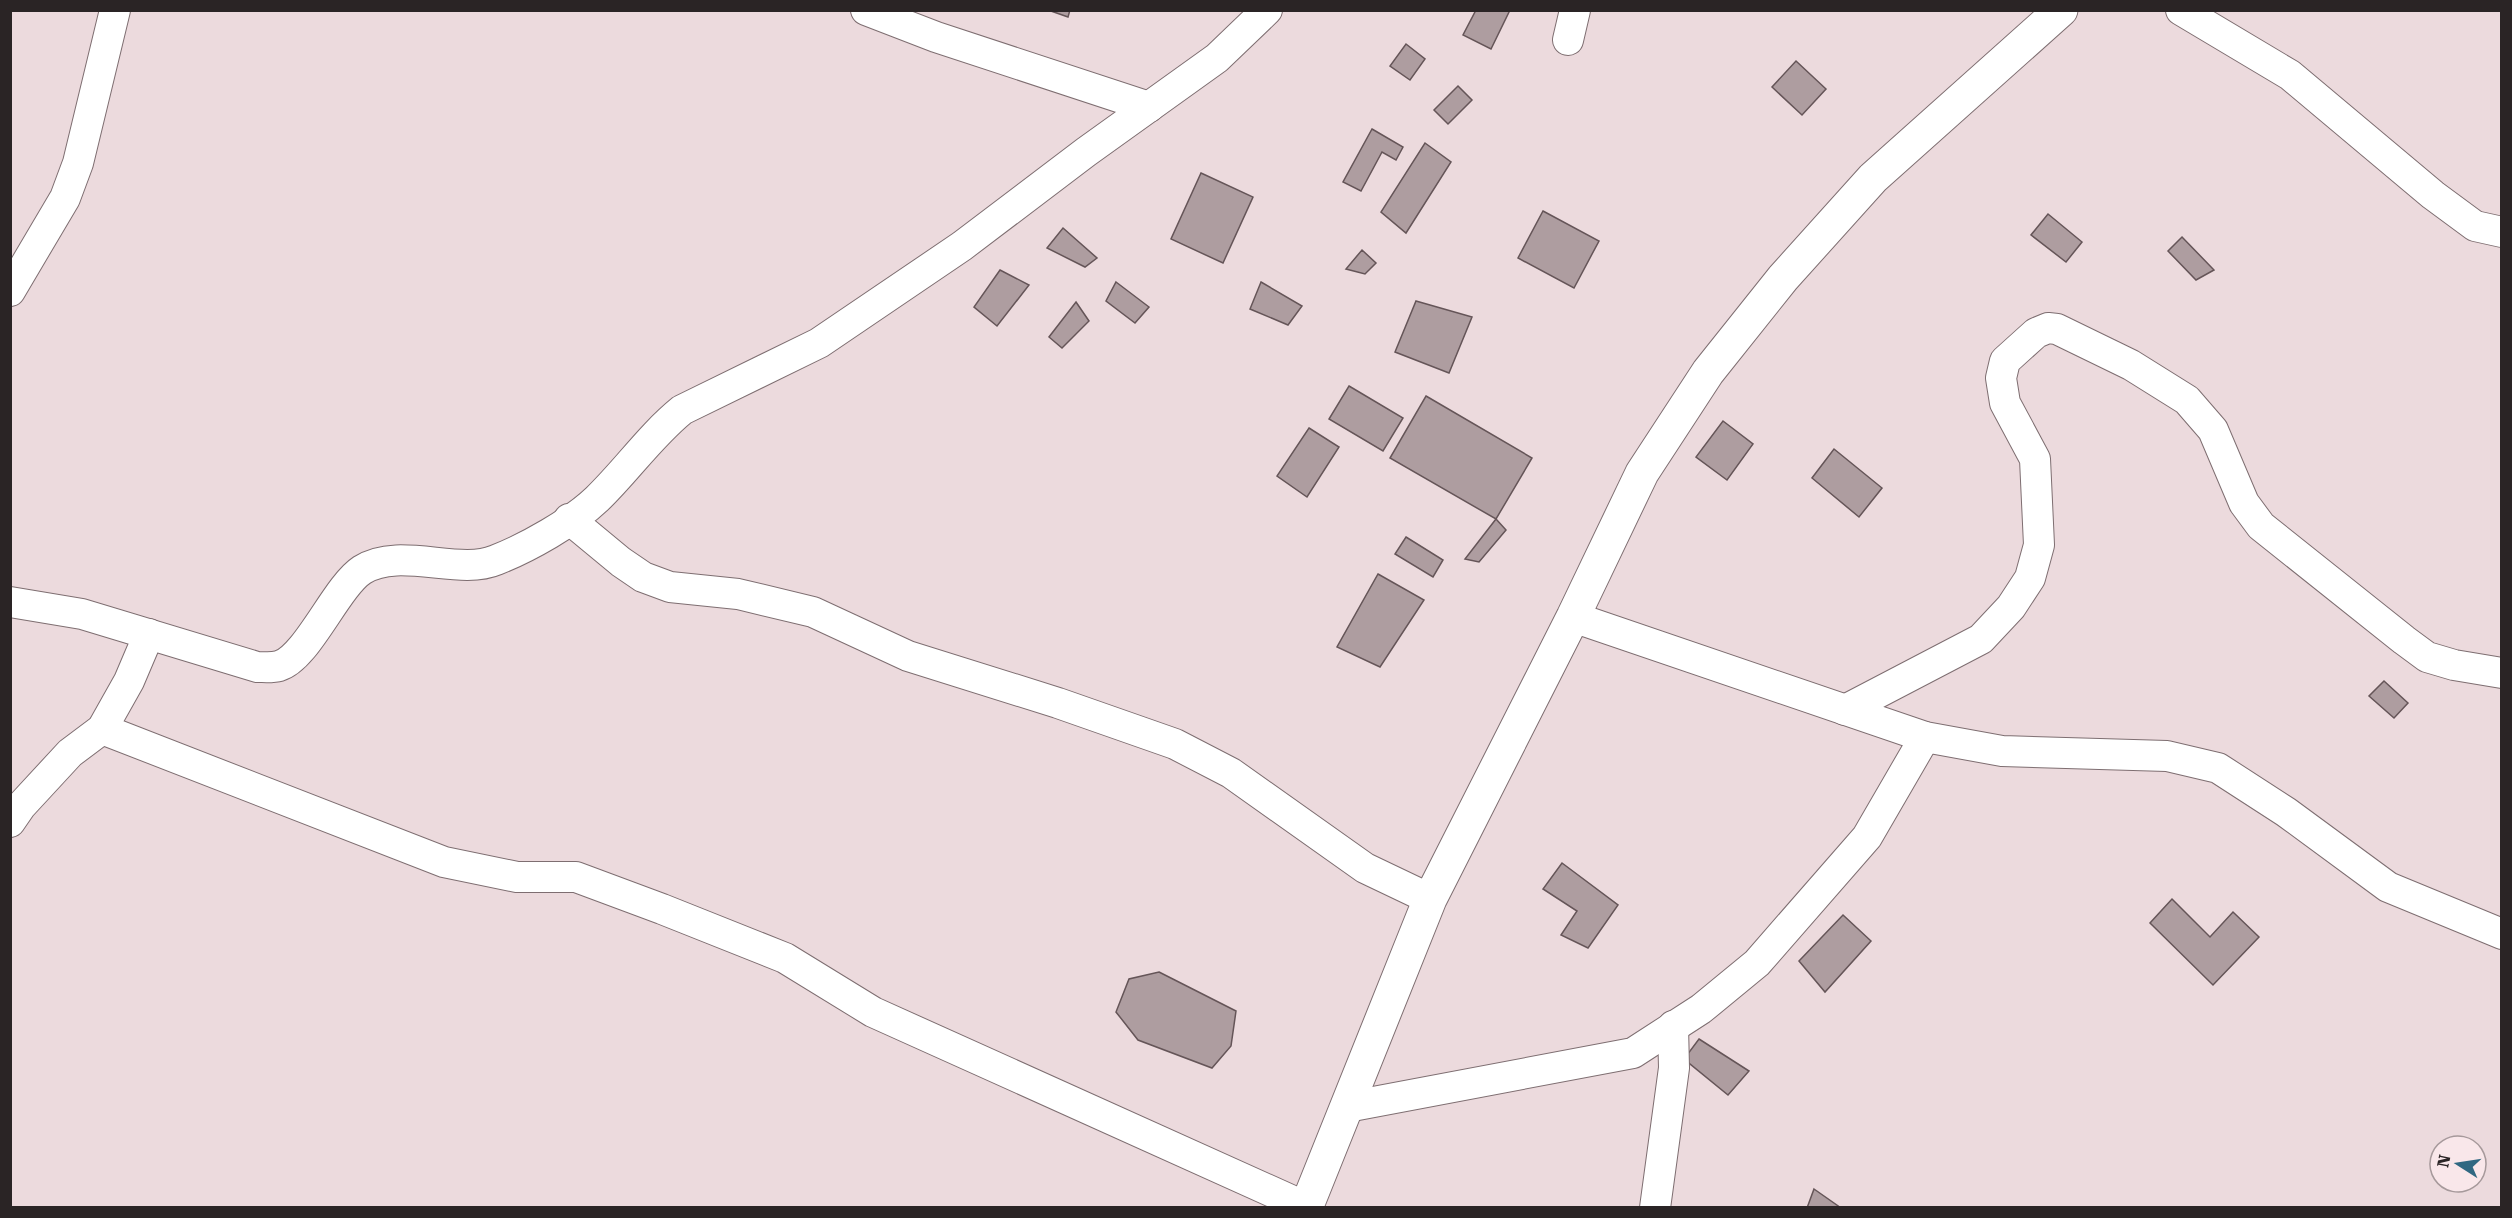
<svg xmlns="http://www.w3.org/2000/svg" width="2512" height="1218" font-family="'Roboto Serif',serif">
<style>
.building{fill:#ae9da0;stroke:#655558;stroke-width:1.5}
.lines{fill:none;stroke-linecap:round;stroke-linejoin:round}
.street-casing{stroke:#7e6e71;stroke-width:32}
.secondary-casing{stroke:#7e6e71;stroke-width:35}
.street{stroke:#fff;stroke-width:30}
.secondary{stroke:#fff;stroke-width:33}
</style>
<rect width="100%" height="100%" fill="#ecdadd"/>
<!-- building -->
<g class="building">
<polygon points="1048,10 1070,10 1068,17"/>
<polygon points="1476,10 1510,10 1491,49 1463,35"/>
<polygon points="1406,44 1425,59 1410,80 1390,66"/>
<polygon points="1796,61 1826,89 1802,115 1772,87"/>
<polygon points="1458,86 1472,100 1448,124 1434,110"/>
<polygon points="1372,129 1403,147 1396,160 1382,152 1361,191 1343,182"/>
<polygon points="1425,143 1451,162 1406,233 1381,212"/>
<polygon points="1201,173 1253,197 1223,263 1171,239"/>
<polygon points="1543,211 1599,241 1574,288 1518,258"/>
<polygon points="2048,214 2082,242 2066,262 2031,235"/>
<polygon points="1063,228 1097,258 1085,267 1047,248"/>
<polygon points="2182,237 2214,270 2196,280 2168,251"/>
<polygon points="1362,250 1376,263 1365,274 1346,269"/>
<polygon points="1000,270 1029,285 997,326 974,307"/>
<polygon points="1116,282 1149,307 1135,323 1106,301"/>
<polygon points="1261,282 1302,306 1288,325 1250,309"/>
<polygon points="1416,301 1472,317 1449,373 1395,352"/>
<polygon points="1076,302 1089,321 1062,348 1049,337"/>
<polygon points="1349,386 1403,418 1383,451 1329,419"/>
<polygon points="1426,396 1532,458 1496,519 1390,458"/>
<polygon points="1723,421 1753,444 1727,480 1696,457"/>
<polygon points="1309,428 1339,447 1307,497 1277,476"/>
<polygon points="1834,449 1882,488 1859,517 1812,478"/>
<polygon points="1496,519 1506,530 1479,562 1465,559"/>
<polygon points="1406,537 1443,560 1433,577 1395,554"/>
<polygon points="1378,574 1424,600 1380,667 1337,647"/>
<polygon points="2384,681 2408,703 2394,718 2369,696"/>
<polygon points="1562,863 1618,905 1588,948 1561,935 1577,911 1543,889"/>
<polygon points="2172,899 2210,937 2233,912 2259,937 2213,985 2150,923"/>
<polygon points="1843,915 1871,941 1825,992 1799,961"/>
<polygon points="1159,972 1236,1011 1231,1046 1212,1068 1138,1040 1116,1012 1129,979"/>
<polygon points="1699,1039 1749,1071 1728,1095 1684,1059"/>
<polygon points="1814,1189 1841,1208 1807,1208"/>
</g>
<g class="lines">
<!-- street casing -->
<g class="street-casing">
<g id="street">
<polyline points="866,10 936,37 1149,107"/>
<polyline points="2181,10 2290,75 2433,195 2475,226 2502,232"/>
<polyline points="1568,40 1575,10"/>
<polyline points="10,291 65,198 78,163 115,10"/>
<polyline points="569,519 621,562 643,577 670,587 738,594 813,612 908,656 1058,703 1175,744 1231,773 1365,868 1430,899"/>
<path d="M10 602 82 614 257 667C264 667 272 668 279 666 307 658 336 587 362 570 399 546 459 576 496 560 527 548 573 522 597 499 627 470 650 436 682 410L819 343 962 246 1086 152 1217 58 1267 10"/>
<polyline points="1573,617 1925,737 2002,751 2167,756 2218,768 2286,812 2388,887 2502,934"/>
<polyline points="1845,710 1981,639 2011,607 2030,578 2039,545 2035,459 2005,403 2001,378 2005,361 2036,333 2048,328 2057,329 2131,365 2187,400 2213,430 2244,503 2261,526 2404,640 2427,657 2454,665 2502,673"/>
<polyline points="102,729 444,862 517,877 576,877 662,909 785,958 873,1012 1306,1207"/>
<polyline points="10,822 21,806 70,753 102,729 129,681 149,634"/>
<polyline points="1347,1107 1633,1053 1701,1009 1757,963 1867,837 1925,737"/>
<polyline points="1655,1208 1674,1068 1673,1026"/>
</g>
</g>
<!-- secondary casing -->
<g class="secondary-casing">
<polyline id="secondary" points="1306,1208 1430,899 1573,617 1642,473 1708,372 1783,278 1873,178 2061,10"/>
</g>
<!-- street -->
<use href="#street" class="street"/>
<!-- secondary -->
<use href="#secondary" class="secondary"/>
</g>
<!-- border -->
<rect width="2512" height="1218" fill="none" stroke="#2a2425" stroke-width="24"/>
<!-- north arrow -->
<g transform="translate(2458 1164) rotate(282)"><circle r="28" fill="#f9e7ea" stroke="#a6999b" stroke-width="1.5"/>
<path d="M0-4.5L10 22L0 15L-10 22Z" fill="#306882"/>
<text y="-9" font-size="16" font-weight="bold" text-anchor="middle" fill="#2a2425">N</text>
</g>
</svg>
